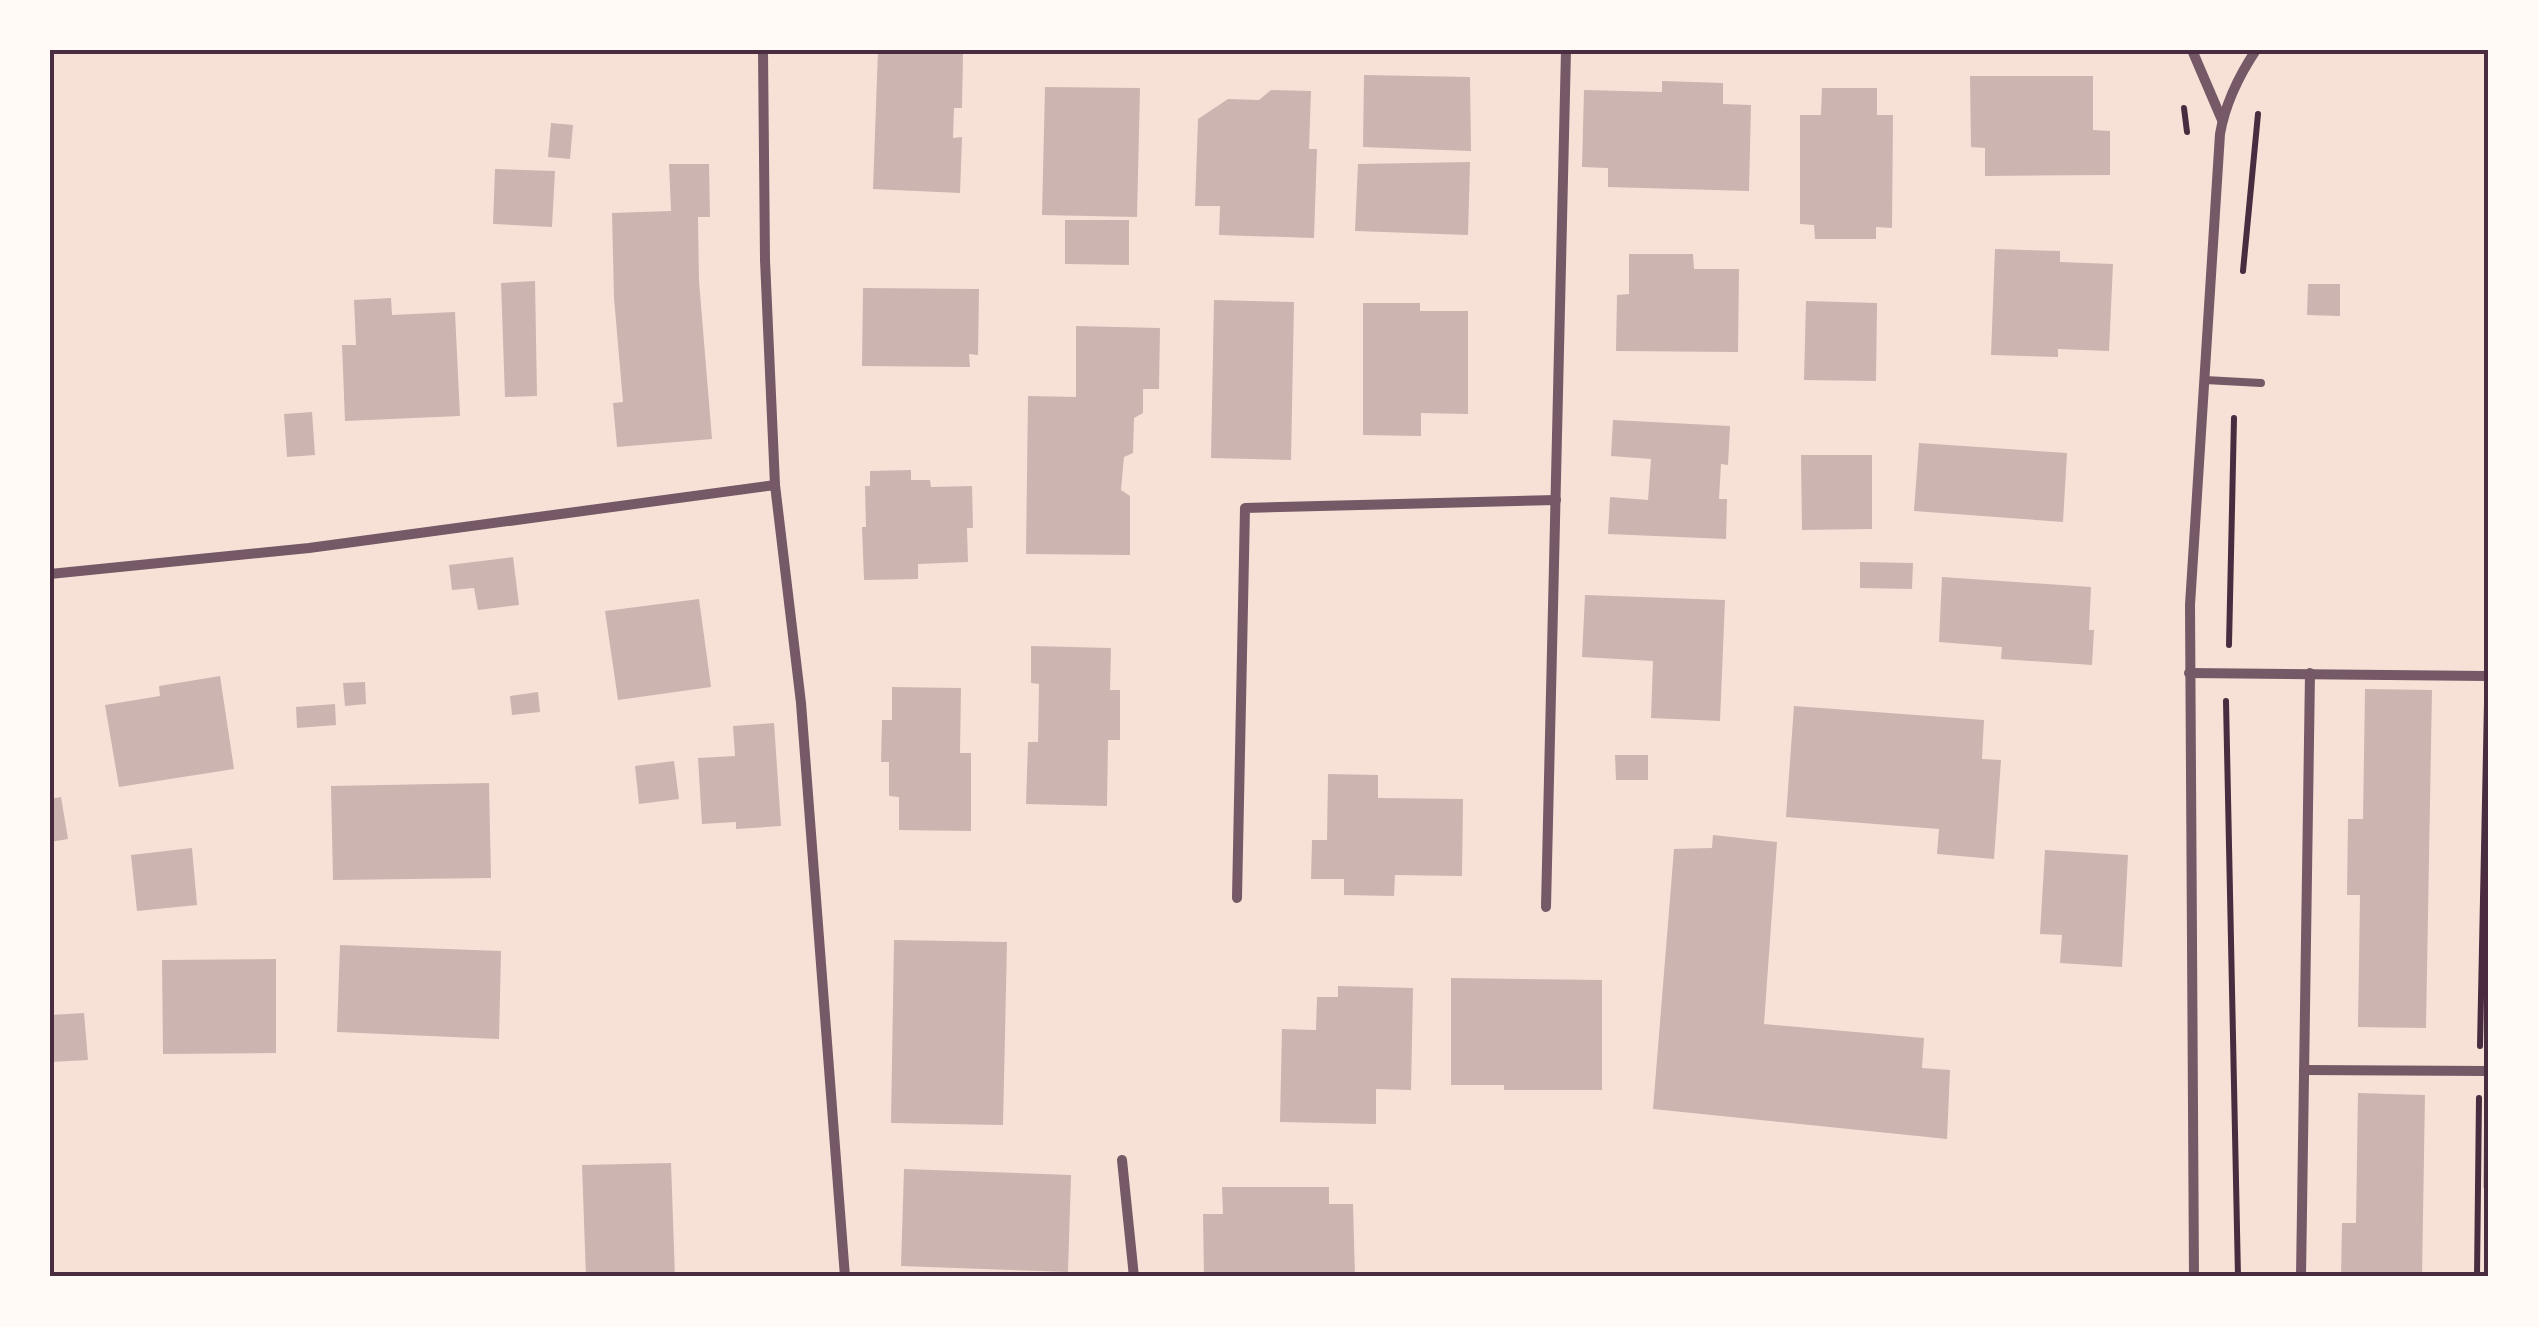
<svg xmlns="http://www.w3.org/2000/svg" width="2538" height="1327" font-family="'Titillium Web',sans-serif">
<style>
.building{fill:#ccb4b1}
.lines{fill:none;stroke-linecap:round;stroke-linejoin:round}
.path{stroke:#4a2c40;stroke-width:6}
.service{stroke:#755966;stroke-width:8}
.minor{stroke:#755966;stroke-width:10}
.neatline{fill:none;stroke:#4a2c40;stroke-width:4}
</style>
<rect width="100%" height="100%" fill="#f7e1d7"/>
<!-- building -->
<g class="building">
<polygon points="878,50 963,53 962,108 954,108 953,138 962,137 960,193 873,189"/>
<polygon points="1364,75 1470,77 1471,151 1363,147"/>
<polygon points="1970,76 2093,76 2093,130 2110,131 2110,175 1985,176 1985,148 1971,147"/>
<polygon points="1662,81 1723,83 1723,104 1751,105 1749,191 1608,187 1608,168 1582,167 1584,90 1662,92"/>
<polygon points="1045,87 1140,88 1137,217 1042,215"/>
<polygon points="1822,88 1877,88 1877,115 1893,115 1892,228 1876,227 1876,239 1815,239 1814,225 1800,224 1800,115 1821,115"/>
<polygon points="1271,90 1311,91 1309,149 1317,149 1314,238 1219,235 1220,206 1195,206 1198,119 1228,99 1259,100"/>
<polygon points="551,123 573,125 570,159 548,157"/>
<polygon points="1470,162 1468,235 1355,231 1358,164"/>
<polygon points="669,164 709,164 710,217 698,217 699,281 712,439 617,447 613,403 623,402 614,298 612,213 671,211"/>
<polygon points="495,169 555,171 552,227 493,224"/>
<polygon points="1065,220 1129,220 1129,265 1065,264"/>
<polygon points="1995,249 2060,251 2060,262 2113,264 2109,351 2058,349 2058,357 1991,355"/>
<polygon points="1629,254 1693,254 1694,269 1739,269 1738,352 1616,351 1617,295 1629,294"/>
<polygon points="535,281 537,396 505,397 501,283"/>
<polygon points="2308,284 2340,284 2340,316 2307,315"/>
<polygon points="863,288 979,289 978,355 969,354 970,367 862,366"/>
<polygon points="391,298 392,315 455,312 460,416 345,421 342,345 356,345 354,300"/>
<polygon points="1214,300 1294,302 1291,460 1211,458"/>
<polygon points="1806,301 1877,303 1876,381 1804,380"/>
<polygon points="1363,303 1420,303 1420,311 1468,311 1468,414 1421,413 1421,436 1363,435"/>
<polygon points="1076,326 1160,328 1159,389 1143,389 1143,413 1134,418 1133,453 1124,457 1121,490 1130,496 1130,555 1026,554 1028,396 1076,397"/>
<polygon points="312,412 315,455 287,457 284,414"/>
<polygon points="1613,420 1730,426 1728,465 1721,464 1719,499 1727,499 1726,539 1608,534 1610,497 1648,500 1651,459 1611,456"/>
<polygon points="1919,443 2067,453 2063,522 1914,511"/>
<polygon points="1801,455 1872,455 1872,529 1802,530"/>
<polygon points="911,470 911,480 930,480 931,487 972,486 973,528 967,528 968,562 918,564 918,579 864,580 862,527 866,527 865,486 870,486 870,471"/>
<polygon points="513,557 519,605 478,610 474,588 452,590 449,565"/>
<polygon points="1860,562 1913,563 1912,589 1860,588"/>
<polygon points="1942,577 2091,587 2089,630 2094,630 2092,665 2001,659 2002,647 1939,642"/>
<polygon points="1585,595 1725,600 1720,721 1651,718 1653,661 1582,657"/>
<polygon points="699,599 711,687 618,700 605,611"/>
<polygon points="1031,646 1111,648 1110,690 1120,690 1120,740 1108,740 1107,806 1026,804 1028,742 1038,742 1039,684 1031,683"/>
<polygon points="220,676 234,769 119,787 105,705 160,696 159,686"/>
<polygon points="365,682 366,704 345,706 343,683"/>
<polygon points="892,687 961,688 960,753 971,753 971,831 899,830 899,797 889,796 889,762 881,762 882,720 892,720"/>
<polygon points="2365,689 2432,690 2426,1028 2358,1027 2360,895 2347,895 2348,819 2363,819"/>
<polygon points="538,692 540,712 512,715 510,696"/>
<polygon points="335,704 336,725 297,728 296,707"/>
<polygon points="1794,706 1984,720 1982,759 2001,760 1994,859 1937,854 1939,829 1786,817"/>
<polygon points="774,723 781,826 736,829 736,822 702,824 698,758 735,756 733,726"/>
<polygon points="1615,755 1648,755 1648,780 1616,780"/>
<polygon points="674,761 679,799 639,804 635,766"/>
<polygon points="1328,774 1378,775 1378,798 1463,799 1462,876 1395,875 1394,896 1344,895 1344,879 1311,879 1312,840 1327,840"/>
<polygon points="489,783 491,878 333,880 331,786"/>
<polygon points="61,797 68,839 50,842 50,799"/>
<polygon points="1713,835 1777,842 1764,1024 1924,1038 1922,1068 1950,1070 1947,1139 1653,1109 1674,849 1712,848"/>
<polygon points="192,848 197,905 137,911 131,855"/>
<polygon points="2045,850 2128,855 2122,967 2060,963 2062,935 2040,934"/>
<polygon points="894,940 1007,942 1003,1125 891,1123"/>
<polygon points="340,945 501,951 499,1039 337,1032"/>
<polygon points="276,959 276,1053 163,1054 162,960"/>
<polygon points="1451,978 1602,980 1602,1090 1504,1090 1504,1085 1451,1085"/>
<polygon points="1338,986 1413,988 1411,1090 1376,1089 1376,1124 1280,1122 1282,1029 1316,1030 1317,997 1338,997"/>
<polygon points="84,1013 88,1060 50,1062 50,1015"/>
<polygon points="2358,1093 2425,1095 2422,1277 2341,1277 2342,1223 2356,1223"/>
<polygon points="2484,1127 2488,1128 2488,1188 2483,1188"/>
<polygon points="671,1163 675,1277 586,1277 582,1165"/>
<polygon points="904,1169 1071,1175 1068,1272 901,1266"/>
<polygon points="1222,1187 1329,1187 1329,1204 1353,1204 1355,1277 1204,1277 1203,1214 1223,1214"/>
</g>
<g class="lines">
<!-- path -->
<g class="path">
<polyline points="2184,108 2187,132"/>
<polyline points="2243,271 2258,114"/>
<polyline points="2229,645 2234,418"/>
<polyline points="2226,701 2238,1277"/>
<polyline points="2480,1046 2487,703"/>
<polyline points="2477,1277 2479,1098"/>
</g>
<!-- service -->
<polyline class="service" points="2205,380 2261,383"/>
<!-- minor -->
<g class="minor">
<polyline points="763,50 765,260 775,485 801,703 845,1277"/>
<polyline points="2192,50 2222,120"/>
<polyline points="50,574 309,548 775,485"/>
<polyline points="2189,673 2488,676"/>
<polyline points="1237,898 1245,508 1556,500"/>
<polyline points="1546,907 1566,50"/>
<polyline points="2304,1070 2488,1071"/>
<polyline points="1122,1160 1134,1277"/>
<path d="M2194 1277 2190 605 2220 134C2225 105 2240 74 2256 50"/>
<polyline points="2301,1277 2310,673"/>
</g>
</g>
<!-- border -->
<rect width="2538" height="1327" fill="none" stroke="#fffaf5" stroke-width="105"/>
<rect x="52" y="52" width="2434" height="1222" class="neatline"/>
</svg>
